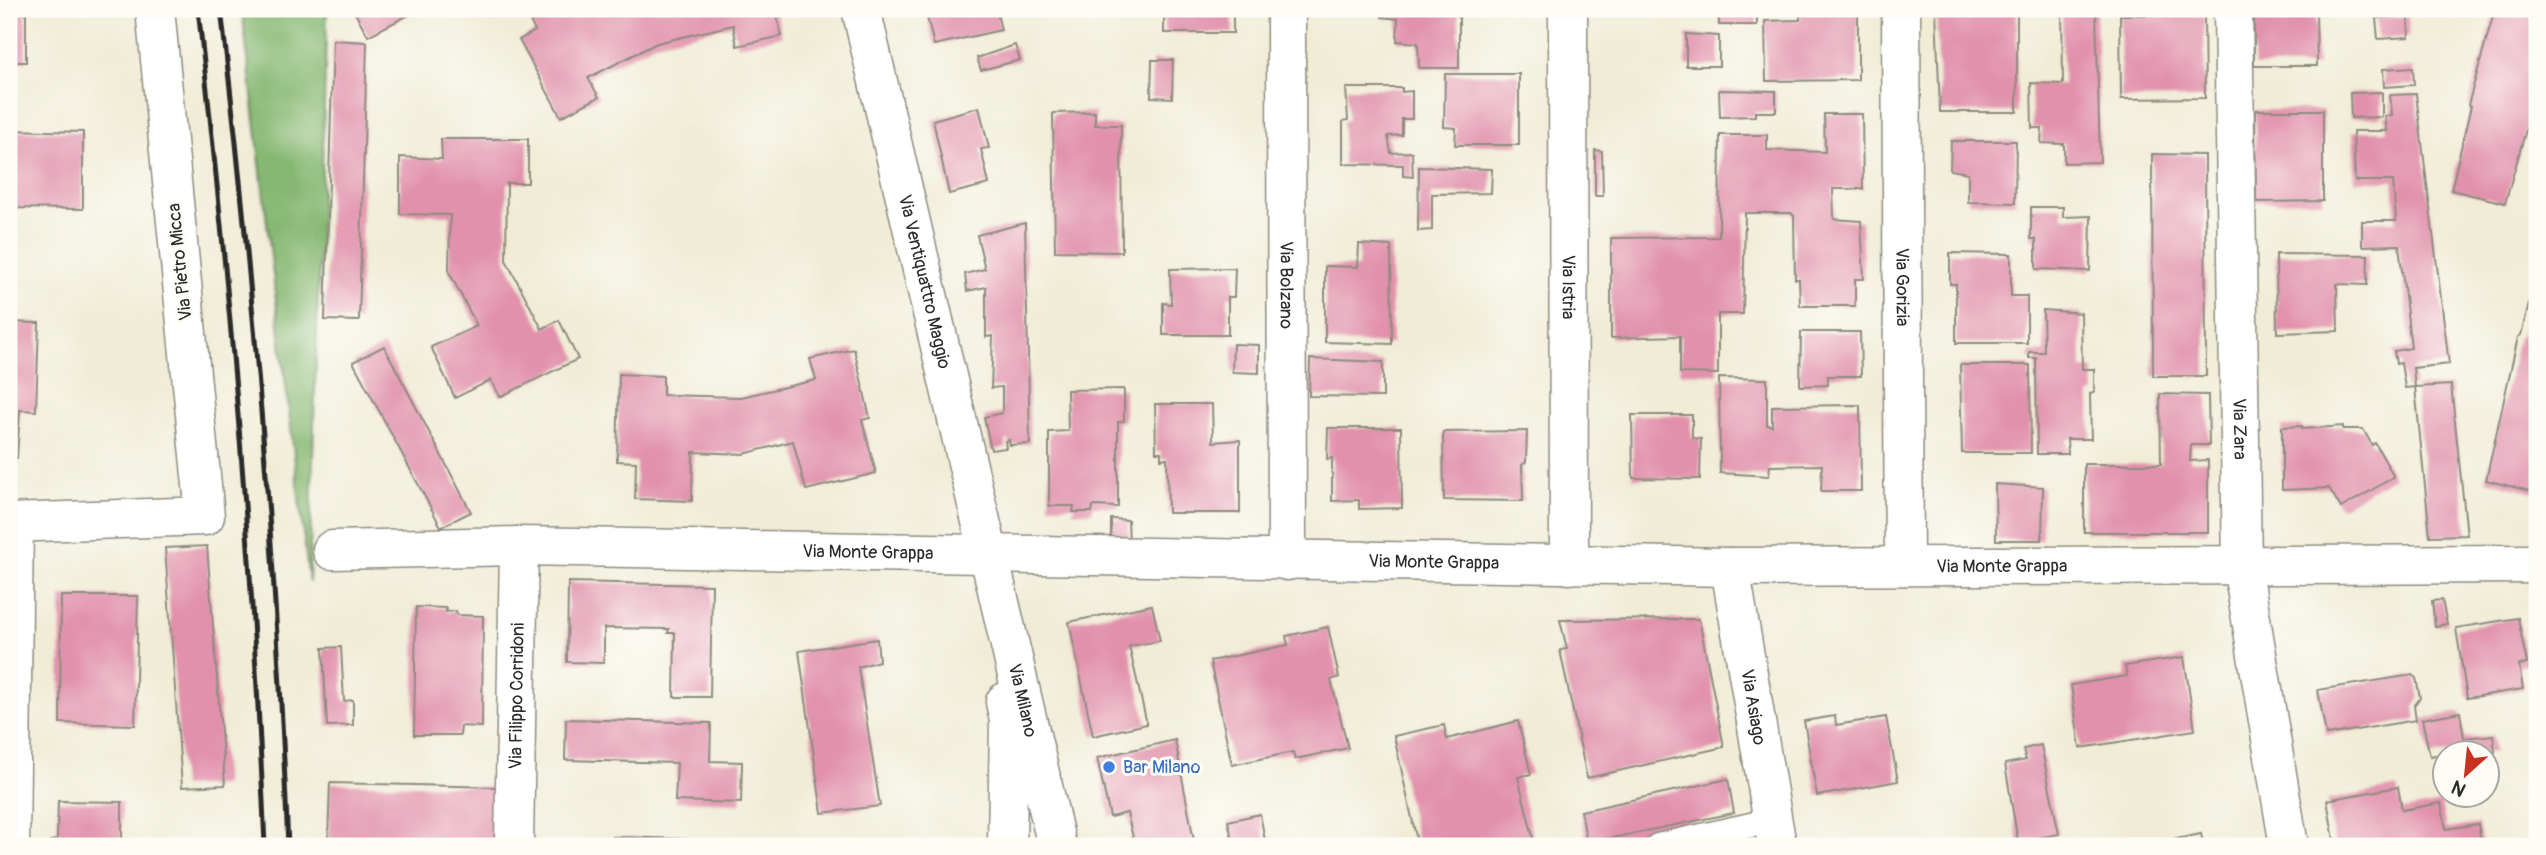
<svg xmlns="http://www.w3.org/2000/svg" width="2546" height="855" font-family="Pangolin,sans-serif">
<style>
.forest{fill:#86b872;stroke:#58724e;stroke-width:2}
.building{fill:#e191ac}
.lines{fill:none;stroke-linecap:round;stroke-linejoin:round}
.lane-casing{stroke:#8e8c80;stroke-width:27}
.street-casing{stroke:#8e8c80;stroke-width:41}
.lane{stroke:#fff;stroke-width:24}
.street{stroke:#fff;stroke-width:38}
.rail{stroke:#2b2b2b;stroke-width:5}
.shop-dot{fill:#3f7fe0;stroke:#fdfcf7;stroke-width:2.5}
.labels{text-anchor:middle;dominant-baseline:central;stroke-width:6;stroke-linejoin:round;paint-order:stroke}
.street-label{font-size:18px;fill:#2b2b2b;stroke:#fdfcf7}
.shop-label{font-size:18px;fill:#366cbe;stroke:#fdfcf7;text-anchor:start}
</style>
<rect width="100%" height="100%" fill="#fdfcf7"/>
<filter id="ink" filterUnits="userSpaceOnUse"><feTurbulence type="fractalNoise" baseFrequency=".0143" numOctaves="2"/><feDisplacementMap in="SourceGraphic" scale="14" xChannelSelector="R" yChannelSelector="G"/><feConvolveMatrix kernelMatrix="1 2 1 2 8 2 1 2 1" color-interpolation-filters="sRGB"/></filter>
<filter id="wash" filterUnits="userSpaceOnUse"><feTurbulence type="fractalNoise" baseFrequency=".00686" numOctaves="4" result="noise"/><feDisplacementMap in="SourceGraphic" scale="28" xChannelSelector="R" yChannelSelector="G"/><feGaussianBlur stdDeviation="1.57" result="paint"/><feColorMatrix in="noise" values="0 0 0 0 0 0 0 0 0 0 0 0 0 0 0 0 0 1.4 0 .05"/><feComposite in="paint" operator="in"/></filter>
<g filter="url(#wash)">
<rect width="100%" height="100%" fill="#f0ecd6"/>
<!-- forest -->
<polygon class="forest" points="242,9 327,9 309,583"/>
<g id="blocks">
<!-- building -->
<g class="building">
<rect x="9" y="9" width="17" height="53"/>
<polygon points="353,9 420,9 368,36"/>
<polygon points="524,9 587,9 591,15 603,9 775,9 782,36 737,46 733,25 657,43 588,78 599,97 561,117 519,40 535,31"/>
<polygon points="925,9 996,9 1001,30 934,45"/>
<polygon points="1051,9 1121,9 1122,11 1051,13"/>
<rect x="1164" y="9" width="69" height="24"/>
<polygon points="1382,9 1459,9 1459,68 1419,68 1418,43 1397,41 1398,19 1382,17"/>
<rect x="1608" y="9" width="68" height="3"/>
<rect x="1719" y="9" width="38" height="16"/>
<polygon points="1936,9 2017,9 2017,112 1940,112"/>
<polygon points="2062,9 2096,9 2100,162 2064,163 2064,144 2041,143 2042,128 2032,128 2031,83 2063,84"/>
<polygon points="2254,9 2316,9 2317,66 2254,66"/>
<polygon points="2495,9 2537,9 2537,91 2505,203 2451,190 2471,106 2468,105"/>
<polygon points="1858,12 1858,80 1766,81 1765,21 1800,20 1800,13"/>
<polygon points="2120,15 2204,15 2205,98 2121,99"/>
<polygon points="2408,16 2409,37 2378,39 2376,18"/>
<polygon points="1686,34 1719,36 1719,66 1686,66"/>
<polygon points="333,40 367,42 359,321 325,320"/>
<polygon points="1015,45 1020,60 981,70 977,58"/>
<polygon points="1152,60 1173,60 1172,98 1151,97"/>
<polygon points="2413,67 2414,85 2384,87 2383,69"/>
<polygon points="1445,74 1519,74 1519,145 1455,145 1456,128 1444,127"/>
<polygon points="1346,88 1402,88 1402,92 1412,91 1412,119 1402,119 1402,135 1388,136 1391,153 1412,152 1413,177 1403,176 1403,165 1343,164 1343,121 1348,120"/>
<polygon points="1719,90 1776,91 1776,112 1755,112 1755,116 1720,117"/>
<polygon points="2382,92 2382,117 2351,118 2350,93"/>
<polygon points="2416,94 2449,364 2413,368 2415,387 2405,388 2401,363 2396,364 2394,351 2411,348 2399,245 2362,246 2362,221 2396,221 2393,181 2355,181 2353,131 2387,131 2385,116 2392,115 2390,95"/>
<polygon points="979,107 989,148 981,149 989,184 949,194 933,120"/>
<polygon points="2255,110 2323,110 2323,201 2256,202"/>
<polygon points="1095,112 1095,125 1121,125 1122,252 1055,251 1053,113"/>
<polygon points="1824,114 1862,114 1863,189 1833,189 1834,219 1861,221 1864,279 1855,279 1855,306 1800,306 1799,279 1795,279 1794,216 1791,213 1745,213 1743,314 1718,314 1718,374 1680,373 1680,336 1611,338 1611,238 1719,237 1720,135 1767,135 1767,150 1825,152"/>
<polygon points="9,130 83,132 83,209 9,208"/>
<polygon points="441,139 528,139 528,183 507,183 506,260 542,329 559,320 578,359 500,397 491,380 455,398 431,347 477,326 449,272 450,215 400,214 400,157 442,159"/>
<polygon points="1951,141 2016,141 2015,203 1968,202 1968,173 1950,170"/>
<polygon points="1595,150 1602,151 1603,196 1595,196"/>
<polygon points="2152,154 2205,155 2206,376 2153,376"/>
<polygon points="1419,167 1492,169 1491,193 1432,194 1432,230 1418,231"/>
<polygon points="2031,207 2063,207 2063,217 2091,216 2090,271 2036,269 2036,239 2031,239"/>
<polygon points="1025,223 1030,444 1010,445 1009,440 1005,441 1006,448 991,450 984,417 1002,413 1002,387 991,388 993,336 986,337 986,287 967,291 965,274 985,269 977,235"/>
<polygon points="1359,244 1391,246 1392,344 1325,342 1325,266 1358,267"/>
<polygon points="1950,253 2011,254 2011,296 2027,296 2027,343 1956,343 1956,284 1950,284"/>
<polygon points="2276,254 2368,255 2367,285 2337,284 2338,331 2277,333"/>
<polygon points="1235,268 1234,297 1228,297 1228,335 1163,335 1163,303 1171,304 1170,269"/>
<polygon points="2534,283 2537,284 2537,493 2486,480 2518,337 2521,335"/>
<polygon points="2043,310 2081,313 2082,369 2094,369 2094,393 2090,394 2091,439 2067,439 2068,454 2037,454 2036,358 2029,358 2029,352 2044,352"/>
<polygon points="9,322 39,323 36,411 20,410 17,458 9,458"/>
<polygon points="1801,332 1860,332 1861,376 1828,376 1828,385 1800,386"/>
<polygon points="1233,344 1259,345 1259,373 1232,372"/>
<polygon points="384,346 471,512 441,527 353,362"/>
<polygon points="854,349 870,418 862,420 876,473 806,490 793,441 744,454 693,452 692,501 635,499 636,462 617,461 619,374 663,376 663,395 741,397 816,380 810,359"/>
<polygon points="1310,359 1383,362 1383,397 1309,396"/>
<polygon points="1960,365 2030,365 2031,453 1962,453"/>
<polygon points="1719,378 1767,379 1767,425 1772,426 1772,406 1860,405 1861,491 1821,491 1822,465 1770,466 1769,476 1720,473"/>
<polygon points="2451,385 2467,535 2430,536 2415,387"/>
<polygon points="1124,389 1124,421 1118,422 1118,507 1093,506 1092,512 1073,512 1074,506 1049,506 1049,432 1068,431 1067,390"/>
<polygon points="2160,394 2208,395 2209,445 2191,445 2190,461 2208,460 2208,532 2084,532 2084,464 2161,464"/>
<polygon points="1155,404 1212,404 1213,442 1240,440 1240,513 1168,513 1167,458 1161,459 1161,452 1156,452"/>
<polygon points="1632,415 1692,415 1692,438 1701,439 1700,479 1633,478"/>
<polygon points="2302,426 2302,429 2343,426 2343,429 2363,429 2372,445 2375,443 2394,477 2341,508 2329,488 2282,490 2282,427"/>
<polygon points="1328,428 1401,428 1402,508 1359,509 1359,500 1332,501 1332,458 1327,459"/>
<polygon points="1527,431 1526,462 1522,465 1523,501 1444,500 1443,432"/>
<polygon points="1995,484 2043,487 2042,540 1996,540"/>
<polygon points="1111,519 1128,520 1129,543 1111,543"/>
<polygon points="207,546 225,785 182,787 165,548"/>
<polygon points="568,582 712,585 710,697 674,697 675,633 668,633 669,629 604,628 604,663 567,662"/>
<polygon points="61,596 138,596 135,725 60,723"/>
<polygon points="2442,600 2447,624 2435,626 2432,601"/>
<polygon points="1152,605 1160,641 1129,646 1147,724 1093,736 1069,622"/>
<polygon points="416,607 446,608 446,612 456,611 457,615 483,616 482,727 461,726 460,735 414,735"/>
<polygon points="2518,618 2527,664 2519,665 2523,689 2467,698 2456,628"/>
<polygon points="1699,619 1724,747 1587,778 1560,650 1567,649 1560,620"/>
<polygon points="1328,627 1339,677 1331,680 1348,748 1295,759 1293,752 1232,765 1210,661 1288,645 1286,636"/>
<polygon points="877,639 879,661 858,667 880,806 822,813 799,651"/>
<polygon points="341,647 344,701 353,700 353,725 327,726 323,648"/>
<polygon points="2184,657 2195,730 2080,748 2071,685 2127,676 2125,666"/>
<polygon points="2412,675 2416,678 2420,698 2414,706 2416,720 2326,735 2318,690"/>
<polygon points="2460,712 2464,738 2493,735 2495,752 2466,754 2466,750 2430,756 2422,719"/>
<polygon points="1835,716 1836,725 1886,717 1898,781 1817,796 1804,721"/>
<polygon points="566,719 711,723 710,761 742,762 741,803 675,801 677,763 565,760"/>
<polygon points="1518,721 1531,774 1518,777 1535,845 1418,846 1394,736 1444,725 1447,739"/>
<polygon points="1175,740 1195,846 1135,846 1127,813 1110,817 1097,758"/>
<polygon points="2041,745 2059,834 2018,842 2005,764 2026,760 2023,749"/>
<polygon points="1728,779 1734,813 1587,843 1581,811"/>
<polygon points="330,783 498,787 497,846 332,846 332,840 328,840"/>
<polygon points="2398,787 2402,810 2441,803 2446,829 2478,824 2482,846 2335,846 2327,800"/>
<polygon points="58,801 122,802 122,846 50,846 50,841 57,840"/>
<polygon points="1260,814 1266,846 1234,846 1228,821"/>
<polygon points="2201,834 2204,846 2167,846 2166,841"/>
<polygon points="613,837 687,839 687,846 612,846"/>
<polygon points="2537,838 2537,846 2510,846 2510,843"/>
</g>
</g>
</g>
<g filter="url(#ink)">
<use href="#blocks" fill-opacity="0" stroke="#8e8c80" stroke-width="2"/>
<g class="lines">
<!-- lane casing -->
<g class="lane-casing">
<polyline id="lane" points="1658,846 1773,820"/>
</g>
<!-- street casing -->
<g class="street-casing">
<g id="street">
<path id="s1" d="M861 9 1057 846"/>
<path id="s2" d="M1286 9 1287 561"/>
<path id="s3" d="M1568 9 1569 565"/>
<path id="s4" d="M1901 9 1904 566"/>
<path id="s5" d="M2233 9 2242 565 2289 846"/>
<polyline points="9,523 205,516 155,9"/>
<path id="s6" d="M332 550 519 546 1730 567 2537 564"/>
<path id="s7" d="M1730 567 1777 846"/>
<polyline points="1005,702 1009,720 1007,846"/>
<polyline points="10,846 14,523"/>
<path id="s8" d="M514 846 519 546"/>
</g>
</g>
<!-- lane -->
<use href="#lane" class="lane"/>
<!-- street -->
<use href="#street" class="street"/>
<!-- rail -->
<g class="rail">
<path d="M198 9C230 287 253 566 265 846"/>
<path d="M221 9C254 287 276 567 288 846"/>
</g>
</g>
</g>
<!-- markers -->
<circle class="shop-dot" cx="1109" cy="767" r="7"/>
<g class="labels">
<!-- street labels -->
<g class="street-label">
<text transform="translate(180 262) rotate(-96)">Via Pietro Micca</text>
<text stroke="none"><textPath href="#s1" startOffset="280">Via Ventiquattro Maggio</textPath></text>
<text stroke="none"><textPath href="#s2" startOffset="276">Via Bolzano</textPath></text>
<text stroke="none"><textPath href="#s3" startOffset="278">Via Istria</textPath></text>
<text stroke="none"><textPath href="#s4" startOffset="278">Via Gorizia</textPath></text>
<text stroke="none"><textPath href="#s5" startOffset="420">Via Zara</textPath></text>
<text stroke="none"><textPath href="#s6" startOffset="536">Via Monte Grappa</textPath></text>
<text stroke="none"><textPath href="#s6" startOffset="1102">Via Monte Grappa</textPath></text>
<text stroke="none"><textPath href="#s6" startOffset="1670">Via Monte Grappa</textPath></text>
<text stroke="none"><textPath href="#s8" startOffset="150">Via Filippo Corridoni</textPath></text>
<text stroke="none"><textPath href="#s1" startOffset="710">Via Milano</textPath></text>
<text stroke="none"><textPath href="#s7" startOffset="142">Via Asiago</textPath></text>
</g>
<!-- shop labels -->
<g class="shop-label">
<text x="1123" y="767">Bar Milano</text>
</g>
</g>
<!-- margin -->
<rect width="2546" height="855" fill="none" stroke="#fdfcf7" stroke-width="35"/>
<!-- north arrow -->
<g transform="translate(2466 774) rotate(207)"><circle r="33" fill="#fdfcf7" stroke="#a9a8a5" stroke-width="2"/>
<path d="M0-5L12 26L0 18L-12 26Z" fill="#c8321e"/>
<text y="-10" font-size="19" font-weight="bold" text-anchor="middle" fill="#2b2b2b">N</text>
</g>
</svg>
